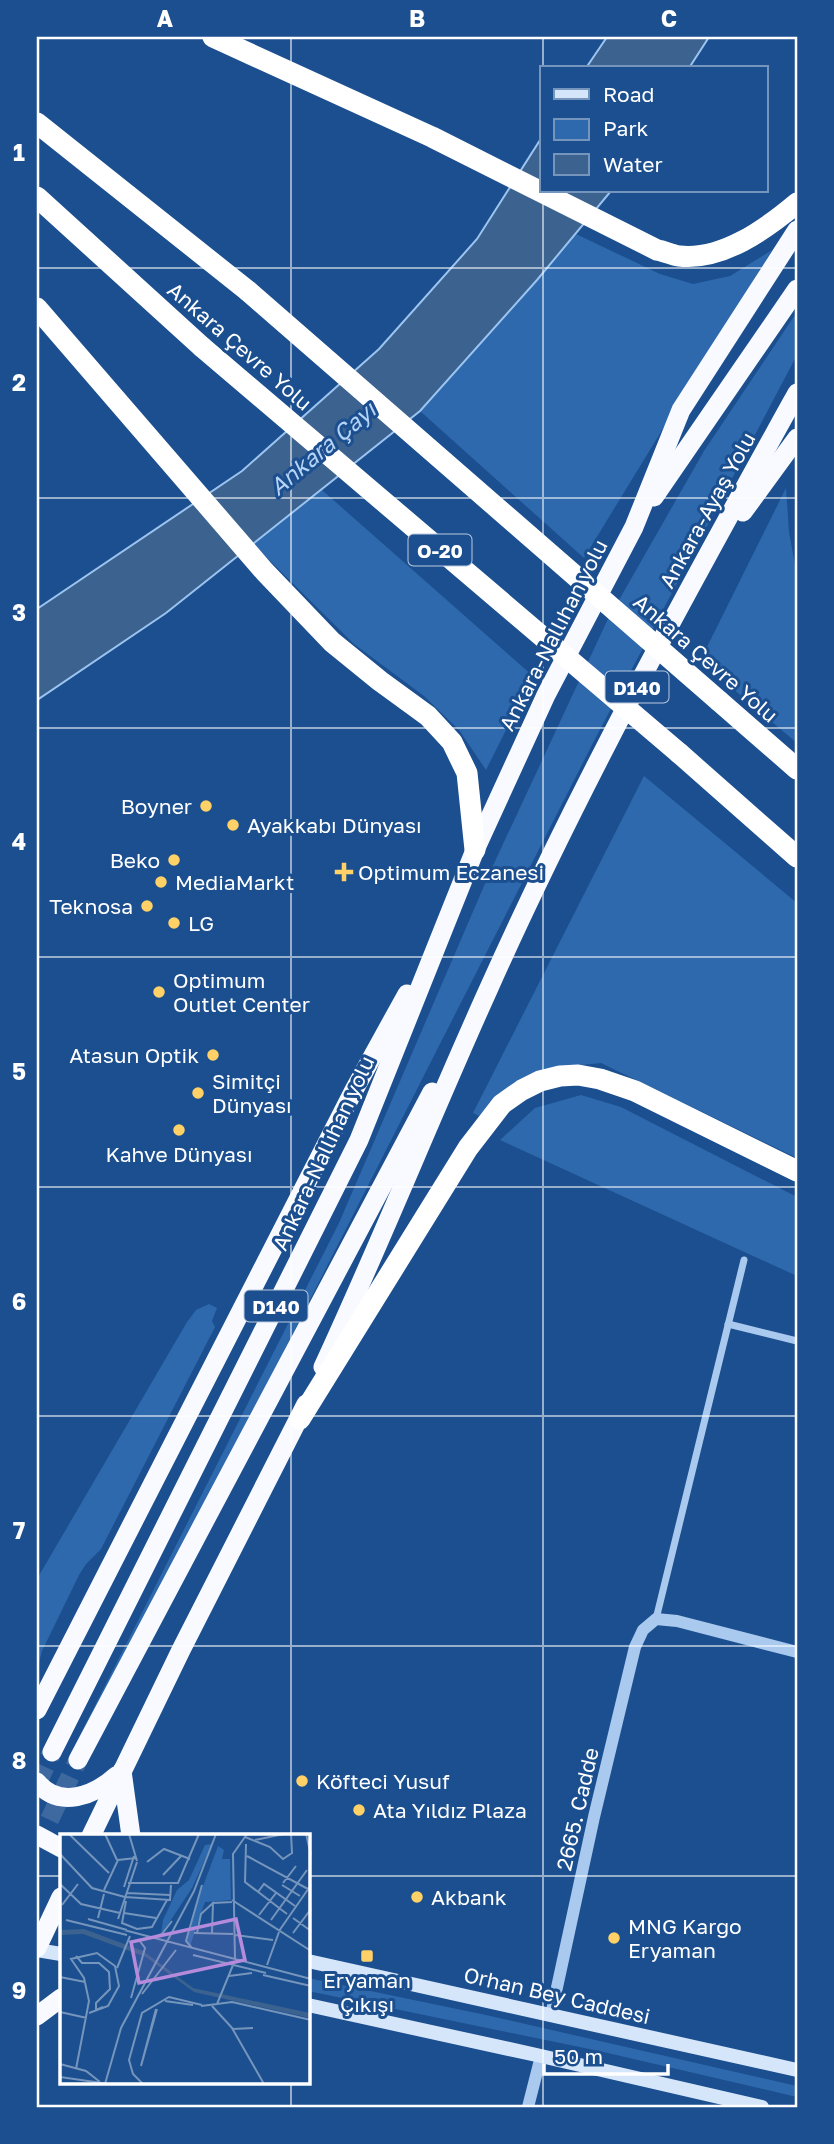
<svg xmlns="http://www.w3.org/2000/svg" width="834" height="2144" font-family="'Golos Text',sans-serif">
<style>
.green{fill:#2e69ad}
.water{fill:#3c6290;stroke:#9cc4f0;stroke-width:2}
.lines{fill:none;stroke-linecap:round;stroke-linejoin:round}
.trunk-tunnel{stroke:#3d69a0;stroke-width:19;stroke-dasharray:19 10;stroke-linecap:butt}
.minor{stroke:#a9c9ee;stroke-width:7}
.tertiary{stroke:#a9c9ee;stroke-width:12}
.secondary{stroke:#d6e6fa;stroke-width:14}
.trunk{stroke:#f8faff;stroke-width:19}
.motorway{stroke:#fff;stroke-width:21}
.motorway-bridge{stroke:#fff;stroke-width:21}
.grid{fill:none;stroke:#fff;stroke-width:2;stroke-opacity:0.55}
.poi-dot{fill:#ffd166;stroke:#1b4f8f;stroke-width:2.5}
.labels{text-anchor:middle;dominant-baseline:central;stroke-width:6;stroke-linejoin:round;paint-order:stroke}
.shield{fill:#1b4f8f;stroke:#bbcadd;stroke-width:2}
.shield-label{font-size:19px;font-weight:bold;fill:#fff}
.street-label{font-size:21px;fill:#fff;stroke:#1b4f8f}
.poi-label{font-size:21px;fill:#fff;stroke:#1b4f8f;text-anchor:start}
.water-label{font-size:23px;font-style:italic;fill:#b5d3f5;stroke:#1b4f8f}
.inset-road{fill:none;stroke:#7695bc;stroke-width:2}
.view{fill:#b68bdc;fill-opacity:0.15;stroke:#b68bdc;stroke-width:3.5}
.inset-edge{fill:none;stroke:#fff;stroke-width:3.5}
.neatline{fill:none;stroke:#fff;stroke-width:2.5}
.grid-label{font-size:23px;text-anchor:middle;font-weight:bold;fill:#fff}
</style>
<rect width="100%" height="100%" fill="#1b4f8f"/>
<!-- green -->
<g class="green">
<polygon points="576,234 660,274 693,284 730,276 772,250 584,558 420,411"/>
<polygon points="797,312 797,355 594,741 76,1760 69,1757 339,1223 490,872 607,621 704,451"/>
<polygon points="786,488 789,532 797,576 797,743 700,661"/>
<polygon points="322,490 533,676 486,770 459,730 424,696 354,644 253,544"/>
<polygon points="644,776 797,903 797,1158 601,1063 564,1067 504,1096 479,1116 473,1113"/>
<polygon points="581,1095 621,1107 797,1197 797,1276 500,1140 535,1108"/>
<polygon points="209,1304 217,1308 212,1321 215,1327 101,1549 86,1564 79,1575 42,1651 37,1671 37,1579 187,1322 196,1310"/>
<polygon points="308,1978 486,2015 797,2086 797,2097 599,2051 308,1991"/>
</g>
<!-- water -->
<g class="water">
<polygon points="607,37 709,37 689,68 586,68"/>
<polygon points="542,137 542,191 611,191 537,280 420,411 166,613 37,700 37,609 242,471 379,349 477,239"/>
</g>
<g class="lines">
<!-- trunk-tunnel -->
<g class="trunk-tunnel">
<polyline points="37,1784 52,1752"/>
<polyline points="37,1846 78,1760"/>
</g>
<!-- minor -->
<g class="minor">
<polyline points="728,1324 797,1341"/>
<polyline points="656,1619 744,1260"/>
</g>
<!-- tertiary -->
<g class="tertiary">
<polyline points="551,2015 594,1817 635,1647 643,1630 656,1619 677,1621 797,1652"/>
<polyline points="528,2107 541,2056"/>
</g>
<!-- secondary -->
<g class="secondary">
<polyline points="37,1950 61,1954"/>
<polyline points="308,1961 797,2070"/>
<polyline points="308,2005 541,2056 762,2107"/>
</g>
<!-- trunk -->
<g class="trunk">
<polyline points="654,497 797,289"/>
<polyline points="743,512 797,438"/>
<path d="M323 1367C381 1242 432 1114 489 988 580 784 689 588 797 393"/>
<polyline points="37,1710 354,1090 407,994"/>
<polyline points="52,1752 359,1140 475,850 546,695 634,527 681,410 797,230"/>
<polyline points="78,1760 432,1092"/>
<polyline points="122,1771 131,1836"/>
<path d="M37 1782C59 1810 95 1795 116 1776"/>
<polyline points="37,1835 61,1848"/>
<polyline points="91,1836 181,1650 306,1404"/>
<polyline points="37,1948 61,1897"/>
<polyline points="37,2016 61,1998"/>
</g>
<!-- motorway -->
<g class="motorway">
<path d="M213 37 432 137 657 250C664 251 671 255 679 256 722 261 766 229 797 203"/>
<polyline points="37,123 248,291"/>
<polyline points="37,197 202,347"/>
<polyline points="37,308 265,572 332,642 380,681 428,716 452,742 467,773 475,850"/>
<polyline points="719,701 797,769"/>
<polyline points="679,753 797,857"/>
<polyline points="300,1419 468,1148 502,1104 522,1090 540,1081 560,1076 578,1075 600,1079 635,1091 797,1171"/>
</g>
<!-- motorway-bridge -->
<g class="motorway-bridge">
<polyline points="248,291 719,701"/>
<polyline points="202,347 679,753"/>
</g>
</g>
<!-- grid -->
<path class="grid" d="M291 37V1836M543 37V68M543 191V2107M37 268H797M37 498H797M37 728H797M37 957H797M37 1187H797M37 1416H797M37 1646H797M37 1876H61M308 1876H797M291 2083V2107"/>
<!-- markers -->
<g class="poi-dot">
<circle cx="206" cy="806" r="7"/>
<circle cx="233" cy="825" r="7"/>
<circle cx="174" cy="860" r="7"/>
<path d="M340.5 861.5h7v7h7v7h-7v7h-7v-7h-7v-7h7z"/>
<circle cx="161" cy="882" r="7"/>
<circle cx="147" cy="906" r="7"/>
<circle cx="174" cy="923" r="7"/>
<circle cx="159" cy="992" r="7"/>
<circle cx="213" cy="1055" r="7"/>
<circle cx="198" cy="1093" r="7"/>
<circle cx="179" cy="1130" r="7"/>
<circle cx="302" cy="1781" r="7"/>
<circle cx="359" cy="1810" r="7"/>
<circle cx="417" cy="1897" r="7"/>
<circle cx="614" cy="1938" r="7"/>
<rect x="360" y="1949" width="14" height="14" rx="3.5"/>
</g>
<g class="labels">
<!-- shield labels -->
<g class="shield">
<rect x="408.5" y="534.5" width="63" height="31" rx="5"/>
<rect x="605.5" y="671.5" width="63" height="31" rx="5"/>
<rect x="244.5" y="1290.5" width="63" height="31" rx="5"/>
</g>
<g class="shield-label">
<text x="440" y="550">O-20</text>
<text x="637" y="687">D140</text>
<text x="276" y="1306">D140</text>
</g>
<!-- street labels -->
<g class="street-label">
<text transform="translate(240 346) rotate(41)">Ankara Çevre Yolu</text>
<text transform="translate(707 510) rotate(-61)">Ankara-Ayaş Yolu</text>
<text transform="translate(553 635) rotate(-63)">Ankara-Nallıhan yolu</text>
<text transform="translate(706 658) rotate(41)">Ankara Çevre Yolu</text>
<text transform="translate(323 1153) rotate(-65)">Ankara-Nallıhan yolu</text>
<text transform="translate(577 1809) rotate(-77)">2665. Cadde</text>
<text transform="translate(557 1995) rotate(13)">Orhan Bey Caddesi</text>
</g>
<!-- poi labels -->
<g class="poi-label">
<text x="192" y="806" text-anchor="end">Boyner</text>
<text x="247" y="825">Ayakkabı Dünyası</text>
<text x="160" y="860" text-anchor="end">Beko</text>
<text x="358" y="872">Optimum Eczanesi</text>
<text x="175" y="882">MediaMarkt</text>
<text x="133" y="906" text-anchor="end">Teknosa</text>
<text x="188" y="923">LG</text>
<text x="173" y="980">Optimum<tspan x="173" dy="24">Outlet Center</tspan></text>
<text x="199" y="1055" text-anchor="end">Atasun Optik</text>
<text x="212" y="1081">Simitçi<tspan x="212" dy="24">Dünyası</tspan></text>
<text x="179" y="1154" text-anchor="middle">Kahve Dünyası</text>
<text x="316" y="1781">Köfteci Yusuf</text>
<text x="373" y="1810">Ata Yıldız Plaza</text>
<text x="431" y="1897">Akbank</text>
<text x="628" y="1926">MNG Kargo<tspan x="628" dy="24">Eryaman</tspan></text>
<text x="367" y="1980" text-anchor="middle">Eryaman<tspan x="367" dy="24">Çıkışı</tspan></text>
</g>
<!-- water labels -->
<g class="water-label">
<text transform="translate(322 448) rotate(-40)">Ankara Çayı</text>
</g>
</g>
<!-- overview -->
<g transform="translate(60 1834)">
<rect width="250" height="250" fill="#1b4f8f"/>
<path d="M152 10 132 54 101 101 103 86 117 56 129 46 145 11ZM158 12 164 16 162 25H170L171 66 145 68 130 112 127 107 139 63Z" fill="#2e69ad"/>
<path d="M24 95 83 117 133 154 250 179V184L134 158 86 123 23 100 0 101V96Z" fill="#3c6290"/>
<path class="inset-road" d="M9 0 49 39M45 0 57 26M69 0 77 27M246 0 251 21M185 3 210 13 223 25 232 19 231 0M195 6 224 0M186 10 185 48 227 80M0 20 32 54 65 63M187 22 248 55M87 28 104 15 130 25M103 41 122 21M68 49H118L139 0M223 49 236 32M0 50 21 70 60 79M222 51 240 62M64 53 74 22M44 56 58 26 76 24M198 58 204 50 235 72M67 59 110 61M65 63 110 66 111 51M172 66 251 117M66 67 62 89 77 95 92 93 107 66M2 71 18 50M64 79 96 84M199 81 216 59M38 84 44 60M233 84 251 97M28 85 67 96M58 85 77 28M6 86 67 101M211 86 247 36M64 96 251 145M219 97 251 51M134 99 173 100M137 99 141 80 154 68M152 99 153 69 172 68M233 99 251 75M175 101 213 106M91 104 102 100 112 87M132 114 126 107 142 51M133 121 206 139M16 122 22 129H39L49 138 50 155 36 169V176L43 173M175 125 173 20 187 0M207 131 219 98M57 134 70 102M203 141 251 152M169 142 192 139M0 143 25 148M82 160 116 116M71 164 85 114 79 106M105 167 133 171M157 170 172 168 251 186M141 172 157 170 173 131M152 172 173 195 193 194M96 175 81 232 97 175M0 178 27 184M172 194 204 250M0 230 26 237 40 248M16 235 29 167 24 144 11 125 37 119 55 132 59 152 48 172 29 179M0 243 49 250M45 250 61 194 134 57 156 0M83 250 73 240 69 226 82 179 109 163 142 171"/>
<path class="view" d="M176 85 185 126 79 149 71 108Z"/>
<rect width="250" height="250" class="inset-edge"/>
</g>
<!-- border -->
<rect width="834" height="2144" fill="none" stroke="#1b4f8f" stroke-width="77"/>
<!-- legend -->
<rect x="540" y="66" width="228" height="126" fill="#1b4f8f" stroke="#7695bc" stroke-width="2"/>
<rect x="554" y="89" width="35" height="10" fill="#d6e6fa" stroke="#7695bc" stroke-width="2"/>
<text x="603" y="102" font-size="21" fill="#ffffff">Road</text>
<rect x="554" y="119" width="35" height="21" fill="#2e69ad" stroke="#7695bc" stroke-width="2"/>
<text x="603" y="136" font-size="21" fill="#ffffff">Park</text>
<rect x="554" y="154" width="35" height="21" fill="#3c6290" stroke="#7695bc" stroke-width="2"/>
<text x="603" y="172" font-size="21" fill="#ffffff">Water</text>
<!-- scale -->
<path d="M544 2064v10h124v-10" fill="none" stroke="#ffffff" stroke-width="3.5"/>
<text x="554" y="2064" font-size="21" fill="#ffffff" stroke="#1b4f8f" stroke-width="5" paint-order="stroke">50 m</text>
<rect x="38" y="38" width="758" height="2068" class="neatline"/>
<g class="grid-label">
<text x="165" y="27">A</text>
<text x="417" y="27">B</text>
<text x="669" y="27">C</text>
<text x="19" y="161">1</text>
<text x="19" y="391">2</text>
<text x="19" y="621">3</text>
<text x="19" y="850">4</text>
<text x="19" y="1080">5</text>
<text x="19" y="1310">6</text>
<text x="19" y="1539">7</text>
<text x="19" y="1769">8</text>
<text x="19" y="1999">9</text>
</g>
</svg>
